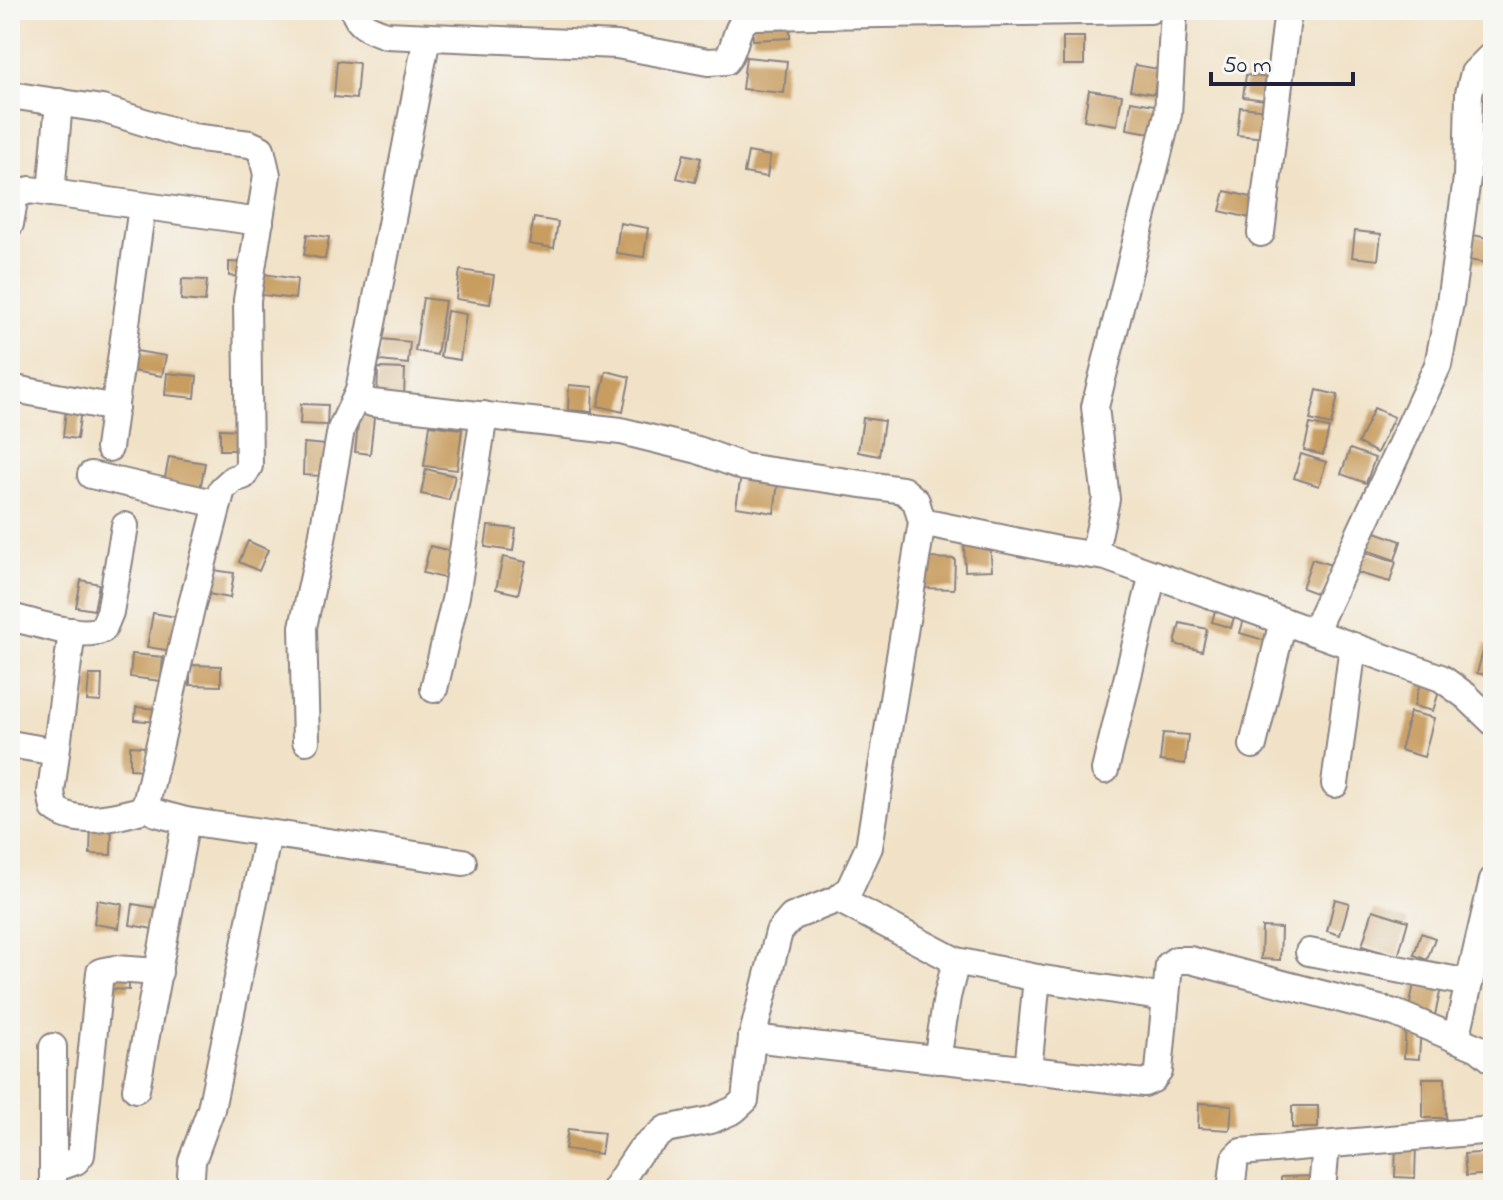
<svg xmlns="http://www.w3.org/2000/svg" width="1503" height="1200" font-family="'Indie Flower',sans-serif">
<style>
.building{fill:#c89d61}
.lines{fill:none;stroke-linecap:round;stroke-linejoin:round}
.minor-casing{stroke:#8a8281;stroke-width:30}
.minor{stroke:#fff;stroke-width:26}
</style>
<rect width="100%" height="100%" fill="#f6f6f2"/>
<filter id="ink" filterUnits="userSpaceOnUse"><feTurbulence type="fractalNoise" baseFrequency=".0125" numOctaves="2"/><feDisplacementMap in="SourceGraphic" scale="16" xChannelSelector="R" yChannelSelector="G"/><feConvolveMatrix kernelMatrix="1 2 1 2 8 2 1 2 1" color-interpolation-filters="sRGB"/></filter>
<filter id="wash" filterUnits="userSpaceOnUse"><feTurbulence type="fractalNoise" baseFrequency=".006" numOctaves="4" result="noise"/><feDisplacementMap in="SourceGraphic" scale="32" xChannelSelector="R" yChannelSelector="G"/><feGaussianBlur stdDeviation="1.8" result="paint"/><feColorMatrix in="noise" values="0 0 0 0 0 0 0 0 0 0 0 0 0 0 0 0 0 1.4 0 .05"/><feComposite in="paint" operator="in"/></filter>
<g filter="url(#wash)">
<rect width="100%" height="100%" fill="#f1e2c7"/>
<g id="blocks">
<!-- building -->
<g class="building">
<polygon points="790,18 790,38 753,40 752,20"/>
<rect x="1063" y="37" width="21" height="28"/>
<polygon points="746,57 787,61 784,93 742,89"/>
<polygon points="337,61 359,63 356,99 334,97"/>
<polygon points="1135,65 1158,69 1154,94 1130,90"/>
<polygon points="1246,75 1275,79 1272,101 1243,97"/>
<polygon points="1089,90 1122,95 1117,125 1084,120"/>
<polygon points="1131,101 1160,106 1156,134 1127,129"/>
<polygon points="1240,107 1268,110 1265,138 1237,135"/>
<polygon points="748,152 770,156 767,177 744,173"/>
<polygon points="684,154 701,158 695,182 677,178"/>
<polygon points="1225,191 1255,198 1250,218 1220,211"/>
<polygon points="534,218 558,222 554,248 529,244"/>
<polygon points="620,223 648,228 644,257 616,253"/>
<polygon points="1355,231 1381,234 1378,260 1352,257"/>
<polygon points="307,234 329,237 325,259 304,255"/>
<polygon points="1473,235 1493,239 1493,264 1468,260"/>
<polygon points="229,262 249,263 249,277 229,276"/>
<polygon points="460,270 494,275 490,304 456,299"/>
<polygon points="257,273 297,279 295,299 254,294"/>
<polygon points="182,279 207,280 205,302 181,300"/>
<polygon points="423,298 445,301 437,355 415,351"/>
<polygon points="447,311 466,314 460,360 440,357"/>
<polygon points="382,339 410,342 408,364 380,361"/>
<polygon points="136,351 166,356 162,376 132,371"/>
<polygon points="378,368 405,369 404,398 377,398"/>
<polygon points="606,371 630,377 623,412 598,406"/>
<polygon points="167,373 197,376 195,398 165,395"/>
<polygon points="569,385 593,387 592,412 568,410"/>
<polygon points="1317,390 1338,395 1331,425 1310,420"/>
<polygon points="67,401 82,403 77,439 63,437"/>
<polygon points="301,404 328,405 327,425 300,424"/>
<polygon points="360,407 375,409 370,454 355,452"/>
<polygon points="1374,408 1394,417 1377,453 1358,443"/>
<polygon points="863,418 884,421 879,456 858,452"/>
<polygon points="1310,424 1329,428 1323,455 1304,450"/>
<polygon points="430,425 462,429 457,470 424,466"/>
<polygon points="220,429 244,430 244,450 220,450"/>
<polygon points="304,443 325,445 323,476 303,475"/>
<polygon points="1350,449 1375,458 1366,483 1341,474"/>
<polygon points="1301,454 1326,462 1319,486 1294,478"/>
<polygon points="169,457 205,463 200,490 164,483"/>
<polygon points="426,469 455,476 449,500 421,494"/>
<polygon points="742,469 779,475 774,513 736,507"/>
<polygon points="488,526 516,529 513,551 485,547"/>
<polygon points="1367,529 1401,541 1395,560 1360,548"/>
<polygon points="248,541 268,550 259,571 239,562"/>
<polygon points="990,542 992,570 965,571 964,544"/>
<polygon points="430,546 459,553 453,580 423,573"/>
<polygon points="1357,550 1396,562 1390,582 1351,571"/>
<polygon points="503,557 526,562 518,594 496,589"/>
<polygon points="924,558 955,559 954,589 923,588"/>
<polygon points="1312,559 1331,565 1321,595 1302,588"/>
<polygon points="207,569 234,573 230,598 203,593"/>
<polygon points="81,580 99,584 94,610 76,607"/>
<polygon points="1216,607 1235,613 1231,628 1212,622"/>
<polygon points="153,613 177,617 172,651 147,647"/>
<polygon points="1244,619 1271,627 1267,641 1240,633"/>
<polygon points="1180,623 1207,629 1202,651 1175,644"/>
<polygon points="1485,644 1493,646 1493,677 1477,673"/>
<polygon points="132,654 163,657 161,681 130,677"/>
<polygon points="190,665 221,666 221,686 190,685"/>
<polygon points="89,675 102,675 101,702 87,701"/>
<polygon points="1421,679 1441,685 1433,711 1414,706"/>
<polygon points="136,707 157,709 156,722 135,720"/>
<polygon points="1410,712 1434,718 1424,757 1400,750"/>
<polygon points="1163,733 1188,735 1185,764 1160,761"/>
<polygon points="130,746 146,747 145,770 130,769"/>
<polygon points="91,823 112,824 111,855 90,854"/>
<polygon points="1335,899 1349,903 1340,935 1327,931"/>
<polygon points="97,900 122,904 119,928 94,924"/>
<polygon points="133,904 162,909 159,930 130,925"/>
<polygon points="1373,910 1408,921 1398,957 1362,946"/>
<polygon points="1262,927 1281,928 1280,960 1261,959"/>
<polygon points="1421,933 1435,938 1427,960 1414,955"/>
<polygon points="112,970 129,971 129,990 111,989"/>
<polygon points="1414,983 1441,988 1435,1015 1409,1009"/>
<polygon points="1406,1026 1421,1026 1419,1059 1404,1058"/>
<polygon points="1423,1078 1445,1078 1446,1118 1423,1118"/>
<polygon points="1199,1103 1232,1105 1230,1130 1198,1128"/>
<rect x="1292" y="1106" width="26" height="22"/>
<polygon points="568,1129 604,1133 601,1154 565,1149"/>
<polygon points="1396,1143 1416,1144 1415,1178 1395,1177"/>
<polygon points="1493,1152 1493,1174 1466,1176 1464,1154"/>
<polygon points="1316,1176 1316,1190 1281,1190 1281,1177"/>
</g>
</g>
</g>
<g filter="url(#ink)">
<use href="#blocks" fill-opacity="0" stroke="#8a8281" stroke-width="2"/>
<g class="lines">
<!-- minor casing -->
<g class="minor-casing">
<g id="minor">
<path d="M354 10C358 26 372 30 386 35L617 45 708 62 726 61C738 46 733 23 753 16L1150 10"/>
<polyline points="427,37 359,391 362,399 372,403 621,431 698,450 744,467 903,490 916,501 922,522 869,847 850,888 838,899 792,917 779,932 752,1038 745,1100 734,1110 711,1120 666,1129 640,1151 614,1190"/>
<polyline points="10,95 102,109 192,137 250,144 261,149 267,175 247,300 249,466 243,476 233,479 222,489 191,608 147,800 148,808 156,813 186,821 463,862"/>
<polyline points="51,193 59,102"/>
<polyline points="10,224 14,200 18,194 30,190 260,222"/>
<polyline points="1261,233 1288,10"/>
<polyline points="10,388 115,408"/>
<polyline points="109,448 142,206"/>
<polyline points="91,475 218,504"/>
<polyline points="922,522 1058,550 1106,557 1441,678 1466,696 1493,722"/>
<polyline points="1094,555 1106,499 1095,407 1168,114 1174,10"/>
<path d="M10 617C34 622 81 640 103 629L110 612 125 526"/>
<path d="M72 631 51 792 54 808C78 828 121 816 148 808"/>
<polyline points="1314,632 1438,365 1450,303 1467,178 1469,93 1474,73 1493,54"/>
<polyline points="434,689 456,596 484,415"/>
<polyline points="306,741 303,627 322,539 341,429 359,391"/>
<polyline points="10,744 56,752"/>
<polyline points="1253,745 1283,621"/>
<polyline points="1105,770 1153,574"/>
<polyline points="1335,784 1353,646"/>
<polyline points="838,899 956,961 1037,978 1166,998"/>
<polyline points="1309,952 1469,983"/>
<polyline points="752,1038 1144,1083 1153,1079 1159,1071 1169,965 1176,960 1190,960 1395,1013 1478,1048 1493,1060"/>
<polyline points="1456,1039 1493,880"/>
<polyline points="937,1060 947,997 956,961"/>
<polyline points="1028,1070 1037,978"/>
<polyline points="136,1089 186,821"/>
<polyline points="53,1169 76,1161 81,1155 100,972 115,969 159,972"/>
<polyline points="53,1190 53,1047"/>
<polyline points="190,1190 192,1161 211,1109 268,834"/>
<polyline points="1231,1190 1235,1158 1241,1152 1493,1130"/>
<polyline points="1322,1190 1326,1145"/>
</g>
</g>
<!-- minor -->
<use href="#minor" class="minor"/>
</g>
</g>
<!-- margin -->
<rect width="1503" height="1200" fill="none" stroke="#f6f6f2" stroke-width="40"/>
<!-- scale -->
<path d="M1211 72v12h142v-12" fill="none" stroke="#22223b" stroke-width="4"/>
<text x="1223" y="72" font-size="24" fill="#22223b" stroke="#f6f6f2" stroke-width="6" paint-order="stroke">50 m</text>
</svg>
